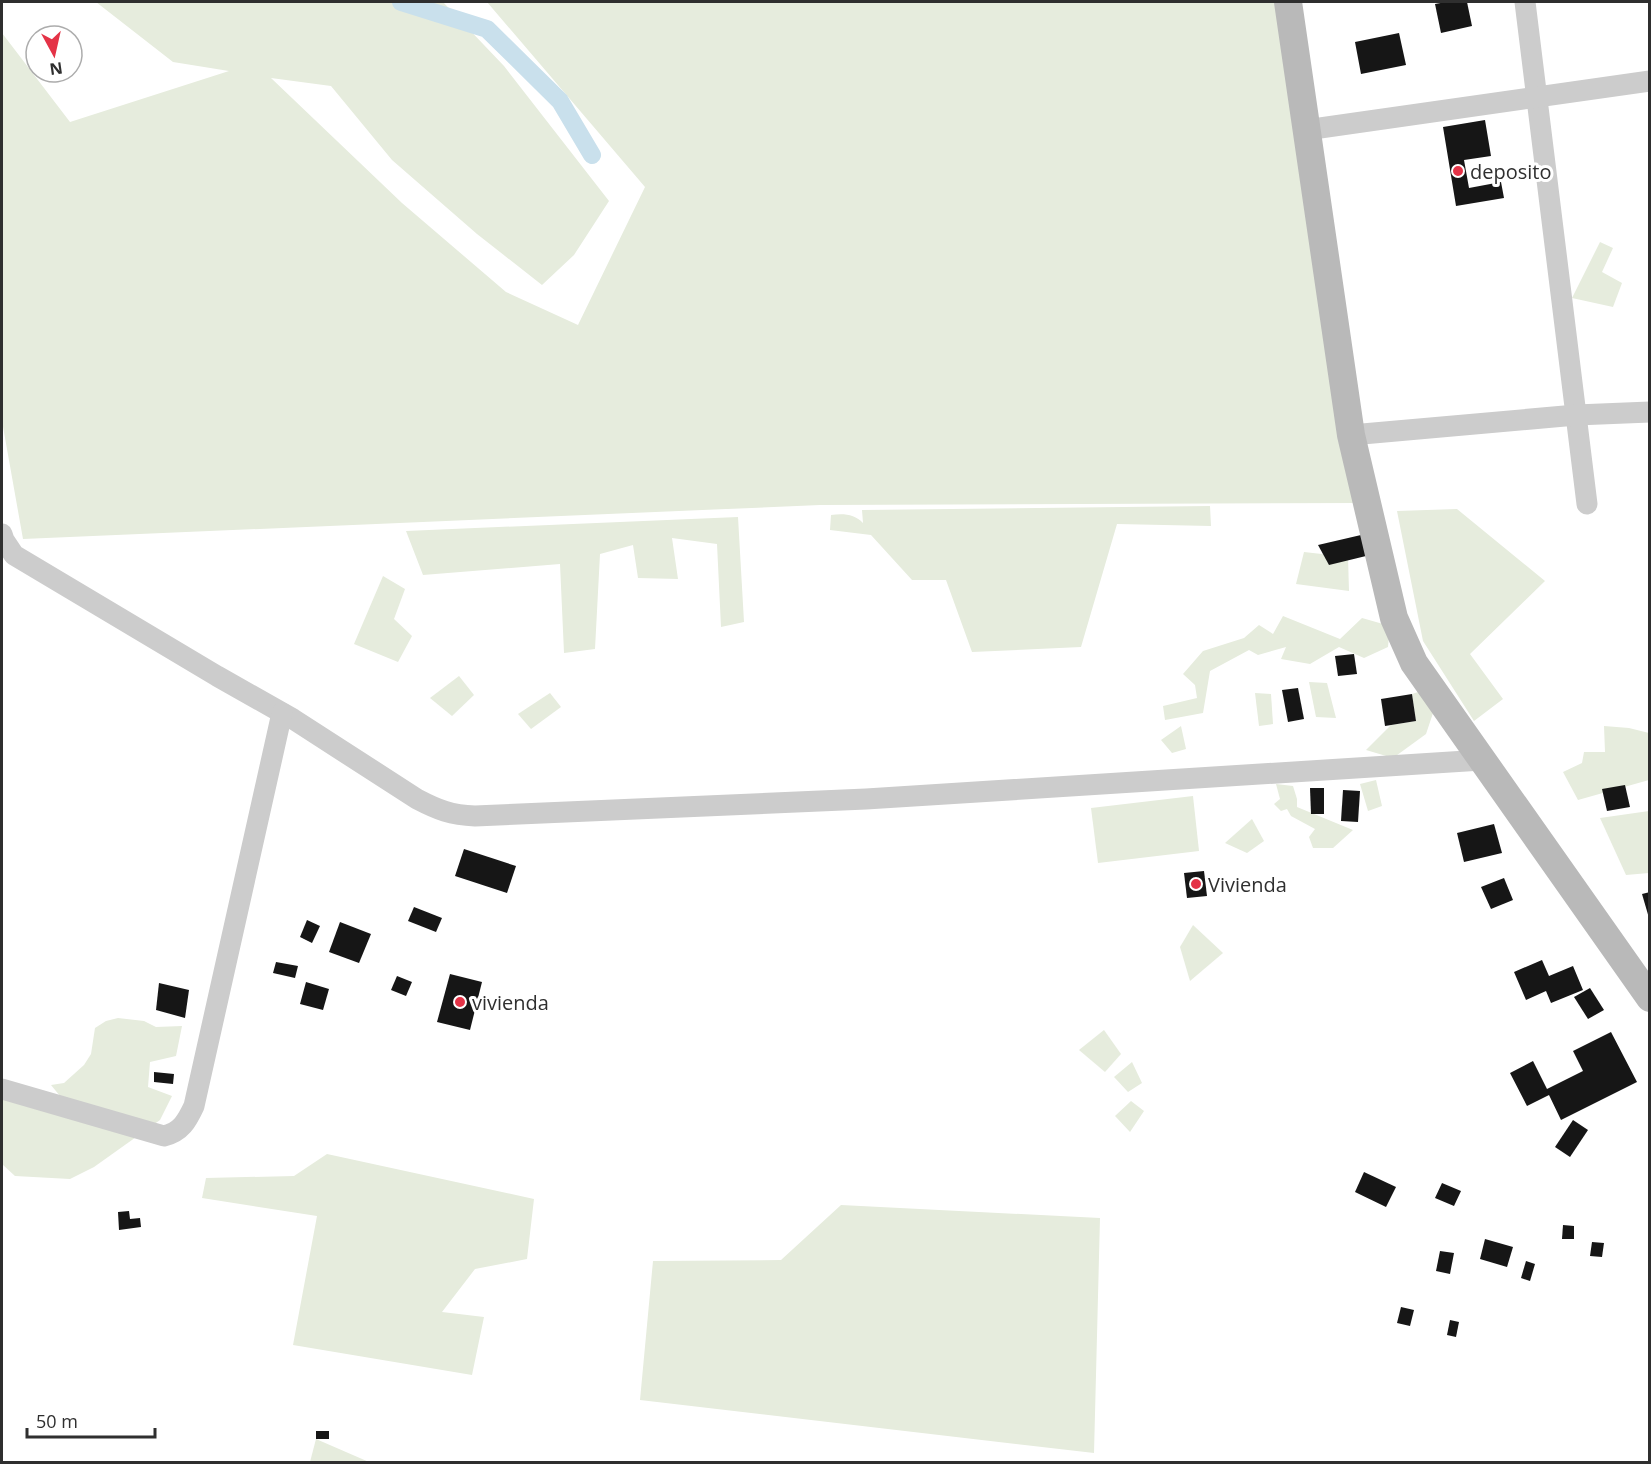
<svg xmlns="http://www.w3.org/2000/svg" width="1651" height="1464" font-family="'Open Sans',sans-serif">
<style>
.green{fill:#e6ecdd}
.lines{fill:none;stroke-linecap:round;stroke-linejoin:round}
.canal{stroke:#c9e0ec;stroke-width:18}
.building{fill:#161616}
.street{stroke:#ccc;stroke-width:21}
.secondary{stroke:#b9b9b9;stroke-width:28}
.poi-dot{fill:#e43347;stroke:#fff;stroke-width:2}
.labels{text-anchor:middle;dominant-baseline:central;stroke-width:6;stroke-linejoin:round;paint-order:stroke}
.poi-label{font-size:20px;fill:#2f2f2f;stroke:#fff;text-anchor:start}
</style>
<rect width="100%" height="100%" fill="#fff"/>
<!-- green -->
<g class="green">
<polygon points="96,2 443,2 504,66 609,201 574,255 542,285 477,234 392,160 331,86 271,78 402,203 506,292 578,325 645,187 487,2 1291,2 1360,503 820,505 23,539 2,421 2,33 70,122 229,71 173,62"/>
<polygon points="1600,242 1613,248 1602,272 1622,283 1613,307 1572,298"/>
<path d="M1210 506 1211 526 1117 524 1081 647 972 652 946 580H912L871 535 830 530 831 515C843 513 855 514 863 523L862 510Z"/>
<polygon points="1457,509 1545,581 1470,654 1503,699 1474,721 1423,641 1397,511"/>
<polygon points="738,517 744,622 721,627 717,544 672,538 678,579 638,578 633,545 600,554 595,649 564,653 560,564 423,575 406,531"/>
<polygon points="1304,552 1348,557 1349,591 1296,584"/>
<polygon points="383,576 405,589 394,619 412,636 398,662 354,644"/>
<polygon points="1283,616 1340,639 1362,618 1390,626 1388,647 1364,658 1339,647 1310,664 1281,659 1286,647 1258,655 1249,650 1210,671 1203,713 1165,720 1163,706 1197,698 1195,685 1183,674 1203,651 1244,638 1259,625 1273,634"/>
<polygon points="459,676 474,695 452,716 430,698"/>
<polygon points="1309,682 1327,683 1336,718 1316,717"/>
<polygon points="1427,689 1433,713 1426,734 1393,758 1366,750 1391,725 1416,721 1412,694"/>
<polygon points="550,693 561,707 531,729 518,714"/>
<polygon points="1255,693 1271,694 1273,724 1259,726"/>
<polygon points="1181,726 1186,749 1172,753 1161,740"/>
<polygon points="1604,726 1629,728 1649,733 1649,780 1578,800 1563,772 1582,763 1584,752 1605,752"/>
<polygon points="1376,780 1382,806 1368,811 1360,784"/>
<polygon points="1276,784 1293,786 1297,799 1297,807 1353,830 1333,848 1313,848 1309,837 1315,829 1291,816 1287,809 1281,811 1274,804 1280,799"/>
<polygon points="1193,796 1199,851 1098,863 1091,808"/>
<polygon points="1649,811 1649,873 1626,875 1600,818"/>
<polygon points="1252,819 1264,841 1247,853 1225,843"/>
<polygon points="1193,925 1223,953 1190,981 1180,947"/>
<polygon points="118,1018 144,1021 156,1027 182,1026 176,1056 150,1062 148,1087 172,1096 160,1120 94,1167 70,1179 15,1176 2,1164 2,1091 60,1096 51,1085 64,1083 84,1065 91,1054 95,1028 106,1021"/>
<polygon points="1104,1030 1121,1054 1105,1072 1079,1050"/>
<polygon points="1132,1062 1142,1083 1128,1092 1114,1077"/>
<polygon points="1131,1101 1144,1111 1130,1132 1115,1116"/>
<polygon points="327,1154 534,1199 527,1259 475,1269 442,1312 484,1317 472,1375 293,1345 317,1216 202,1198 206,1178 294,1176"/>
<polygon points="841,1205 1100,1218 1094,1453 640,1400 653,1261 781,1260"/>
<polygon points="316,1439 369,1462 310,1462"/>
</g>
<g class="lines">
<!-- canal -->
<polyline class="canal" points="401,2 487,29 560,101 592,155"/>
</g>
<!-- building -->
<g class="building">
<polygon points="1446,2 1467,2 1472,26 1441,33 1435,4"/>
<polygon points="1399,33 1406,65 1361,74 1355,42"/>
<polygon points="1485,120 1491,156 1464,160 1469,188 1501,182 1504,198 1456,206 1443,127"/>
<polygon points="1361,535 1366,556 1329,565 1318,545"/>
<polygon points="1354,654 1357,674 1338,676 1335,656"/>
<polygon points="1298,688 1304,719 1288,722 1282,690"/>
<polygon points="1412,694 1416,721 1385,726 1381,699"/>
<polygon points="1625,785 1630,807 1607,811 1602,789"/>
<polygon points="1310,788 1324,788 1324,814 1311,814"/>
<polygon points="1343,790 1360,791 1358,822 1341,821"/>
<polygon points="1494,824 1502,853 1464,862 1457,833"/>
<polygon points="464,849 516,866 507,893 455,876"/>
<polygon points="1204,871 1207,896 1187,898 1184,873"/>
<polygon points="1504,878 1513,900 1491,909 1481,887"/>
<polygon points="1650,892 1650,918 1649,918 1642,894"/>
<polygon points="414,907 442,918 436,932 408,921"/>
<polygon points="307,920 320,926 312,943 300,937"/>
<polygon points="340,922 371,934 359,963 329,952"/>
<polygon points="1542,960 1549,976 1573,966 1583,990 1551,1003 1546,991 1526,1000 1514,972"/>
<polygon points="276,962 298,966 295,978 273,973"/>
<polygon points="450,974 482,982 470,1030 437,1022"/>
<polygon points="397,976 412,982 406,996 391,990"/>
<polygon points="306,982 329,989 323,1010 300,1004"/>
<polygon points="159,983 189,990 185,1018 156,1010"/>
<polygon points="1590,988 1604,1010 1588,1019 1574,997"/>
<polygon points="1611,1032 1637,1082 1561,1120 1549,1095 1527,1106 1510,1073 1533,1061 1547,1089 1583,1071 1573,1051"/>
<polygon points="154,1072 174,1074 173,1084 154,1082"/>
<polygon points="1573,1120 1588,1130 1570,1157 1555,1147"/>
<polygon points="1364,1172 1396,1187 1386,1207 1355,1192"/>
<polygon points="1442,1183 1461,1191 1454,1206 1435,1198"/>
<polygon points="129,1211 130,1219 140,1218 141,1227 119,1230 118,1212"/>
<polygon points="1563,1225 1574,1226 1574,1239 1562,1239"/>
<polygon points="1485,1239 1513,1247 1507,1267 1480,1259"/>
<polygon points="1592,1242 1604,1243 1602,1257 1590,1256"/>
<polygon points="1440,1251 1454,1253 1450,1274 1436,1271"/>
<polygon points="1526,1261 1535,1264 1530,1281 1521,1278"/>
<polygon points="1401,1307 1414,1310 1410,1326 1397,1323"/>
<polygon points="1450,1320 1459,1322 1456,1337 1447,1335"/>
<rect x="316" y="1431" width="13" height="8"/>
</g>
<g class="lines">
<!-- street -->
<g class="street">
<polyline points="1525,2 1587,504"/>
<polyline points="1306,130 1650,81"/>
<polyline points="1351,435 1576,415 1650,412"/>
<path d="M2 534 4 540 14 555 217 676 293 719 417 799C438 810 451 815 475 816L866 799 1482 760"/>
<path d="M2 1089 164 1136C181 1132 187 1121 194 1106L282 713"/>
</g>
<!-- secondary -->
<polyline class="secondary" points="1288,2 1351,435 1394,618 1414,663 1650,998"/>
</g>
<!-- markers -->
<g class="poi-dot">
<circle cx="1458" cy="171" r="6"/>
<circle cx="1196" cy="884" r="6"/>
<circle cx="460" cy="1002" r="6"/>
</g>
<g class="labels">
<!-- poi labels -->
<g class="poi-label">
<text x="1470" y="171">deposito</text>
<text x="1208" y="884">Vivienda</text>
<text x="472" y="1002">vivienda</text>
</g>
</g>
<!-- border -->
<rect width="1651" height="1464" fill="none" stroke="#2f2f2f" stroke-width="6"/>
<!-- north arrow -->
<g transform="translate(54 54) rotate(172)"><circle r="28" fill="#ffffff" stroke="#acacac" stroke-width="1.5"/>
<path d="M0-4.5L10 22L0 15L-10 22Z" fill="#e43347"/>
<text y="-9" font-size="16" font-weight="bold" text-anchor="middle" fill="#2f2f2f">N</text>
</g>
<!-- scale -->
<path d="M27 1428v9h128v-9" fill="none" stroke="#2f2f2f" stroke-width="3"/>
<text x="36" y="1428" font-size="18" fill="#2f2f2f" stroke="#ffffff" stroke-width="4.5" paint-order="stroke">50 m</text>
</svg>
